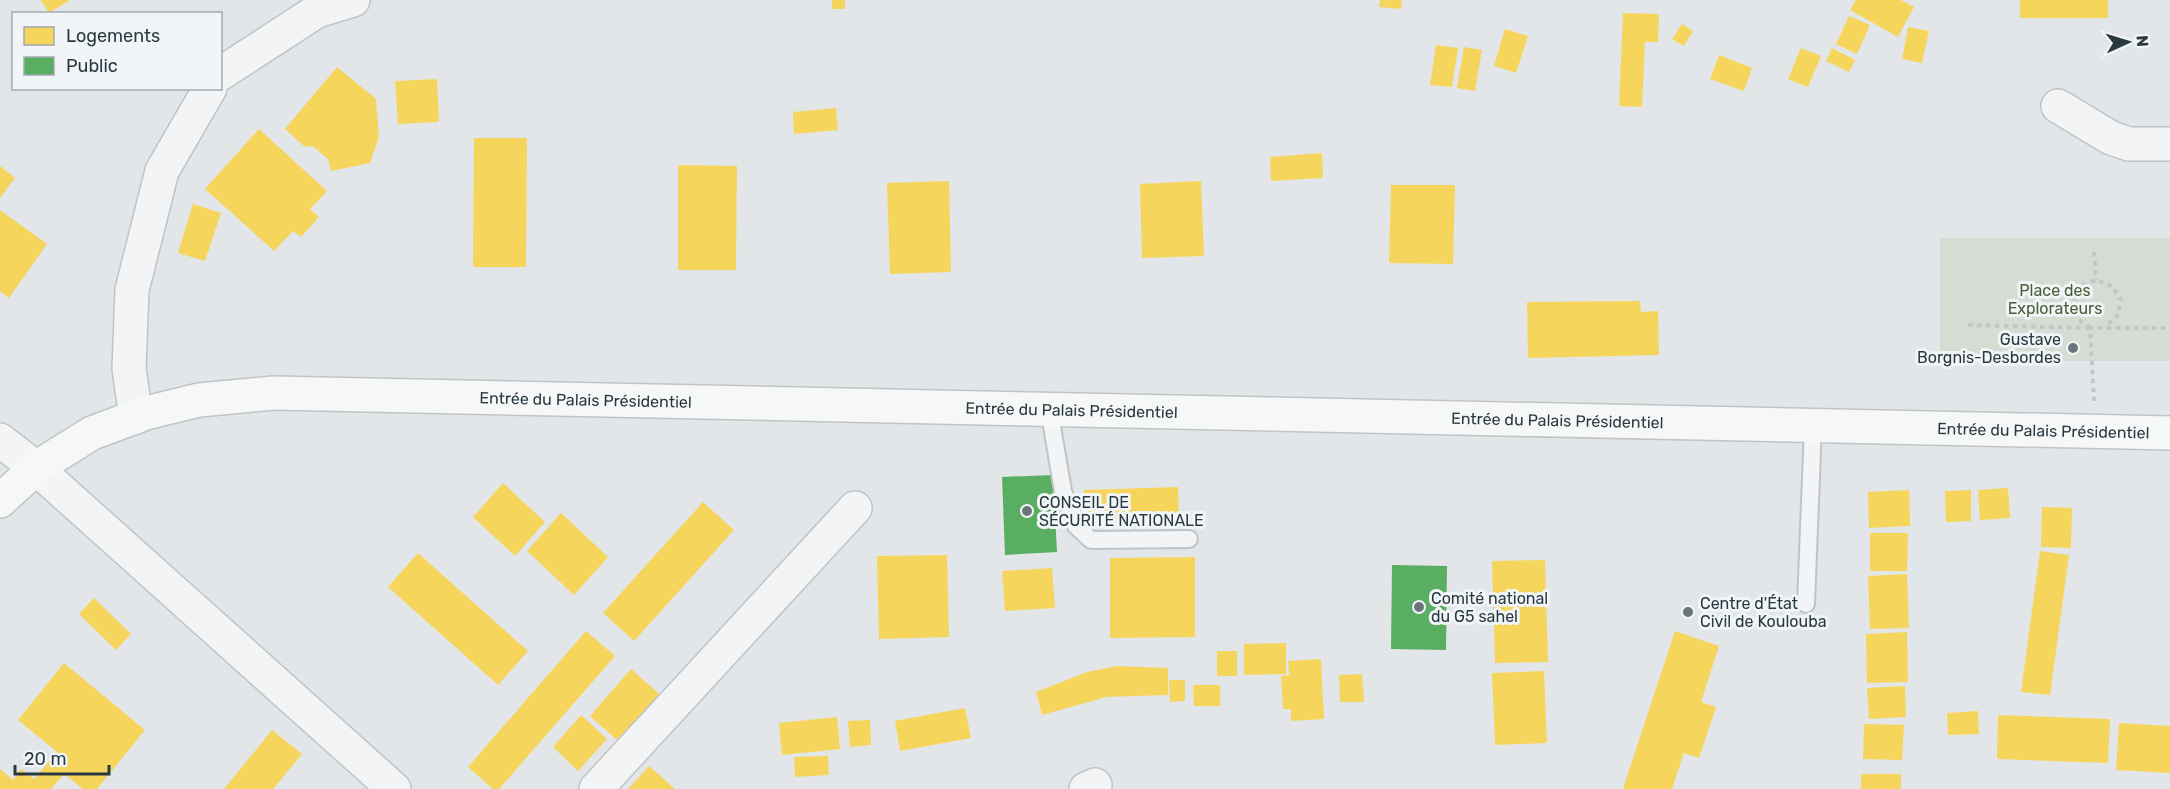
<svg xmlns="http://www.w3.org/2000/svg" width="2170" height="789" font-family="Rubik,sans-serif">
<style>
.green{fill:#d6dcd3}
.homes{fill:#f6d55c}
.public{fill:#5aae61}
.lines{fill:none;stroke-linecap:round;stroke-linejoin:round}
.lane-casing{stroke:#c1c4c6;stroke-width:20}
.street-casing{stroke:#c1c4c6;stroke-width:36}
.secondary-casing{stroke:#c1c4c6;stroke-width:36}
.path{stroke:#c2c6c8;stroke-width:4;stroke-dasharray:4.5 4.5;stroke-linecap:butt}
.lane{stroke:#f2f4f5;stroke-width:16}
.street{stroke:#f2f4f5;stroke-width:33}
.secondary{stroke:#f6f7f7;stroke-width:33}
.poi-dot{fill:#6a767c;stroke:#f1f5f7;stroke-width:2}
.labels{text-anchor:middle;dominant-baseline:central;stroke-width:6;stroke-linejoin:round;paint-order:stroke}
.park-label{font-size:16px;fill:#495e36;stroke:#f1f5f7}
.poi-label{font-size:16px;fill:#293942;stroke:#f1f5f7;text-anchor:start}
.street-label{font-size:16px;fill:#293942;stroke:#f1f5f7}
</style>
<rect width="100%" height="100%" fill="#e3e6e8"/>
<!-- green -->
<rect class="green" x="1940" y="238" width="230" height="123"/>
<!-- homes -->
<g class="homes">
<polygon points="41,0 70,0 49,13"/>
<rect x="832" y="0" width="13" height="9"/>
<polygon points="1380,0 1402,0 1401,9 1379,7"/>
<polygon points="1856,0 1901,0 1914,7 1898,37 1850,10"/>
<rect x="2020" y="0" width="88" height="18"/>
<polygon points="1623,13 1659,14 1658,42 1645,42 1642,107 1619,106"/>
<polygon points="1849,16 1870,25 1857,54 1836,44"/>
<polygon points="1682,24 1693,31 1684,46 1672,39"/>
<polygon points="1908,27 1929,31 1922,63 1902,59"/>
<polygon points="1505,29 1528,36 1516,73 1494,66"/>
<polygon points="1436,45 1458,48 1452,87 1430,85"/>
<polygon points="1464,47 1482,50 1475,91 1457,88"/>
<polygon points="1801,48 1821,56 1808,87 1788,79"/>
<polygon points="1832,48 1855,60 1849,72 1826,61"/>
<polygon points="1719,55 1752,68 1744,91 1710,79"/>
<polygon points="337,67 376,99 379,137 370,163 331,171 328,159 314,147 304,146 285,129"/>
<polygon points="437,79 439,122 398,124 395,81"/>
<polygon points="836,108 838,130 794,134 793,112"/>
<polygon points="259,129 327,191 310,209 319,217 301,237 293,231 274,251 205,189"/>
<polygon points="474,138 527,138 526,267 473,267"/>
<polygon points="1322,153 1323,178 1271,181 1270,157"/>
<polygon points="678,165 737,166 736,270 678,270"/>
<polygon points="0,166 15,178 0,198"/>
<polygon points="949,181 951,272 890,274 887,183"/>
<polygon points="1201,181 1204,256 1142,258 1140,184"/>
<polygon points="1391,185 1455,185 1453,264 1389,263"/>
<polygon points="193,204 221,213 205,261 178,253"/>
<polygon points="0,210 47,244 9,298 0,291"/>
<polygon points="1640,301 1641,312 1658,311 1659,355 1528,358 1527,302"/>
<polygon points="503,483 545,522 515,556 473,517"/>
<polygon points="1178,487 1179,517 1085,520 1084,490"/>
<polygon points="2008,488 2010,518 1980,520 1978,490"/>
<polygon points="1909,490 1910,526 1869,528 1868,492"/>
<polygon points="1971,490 1971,521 1946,522 1945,491"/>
<polygon points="703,502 734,530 634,641 603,613"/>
<polygon points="2042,507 2072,508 2071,548 2041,547"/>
<polygon points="561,513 608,557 574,595 527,551"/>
<polygon points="1870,533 1908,533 1907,571 1870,571"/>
<polygon points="2040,551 2069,555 2050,695 2021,692"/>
<polygon points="418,553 528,651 498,685 388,587"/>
<polygon points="947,555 949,637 879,639 877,556"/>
<polygon points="1195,557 1195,637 1110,638 1110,558"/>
<polygon points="1545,560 1548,662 1495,663 1492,561"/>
<polygon points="1052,568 1055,608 1005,611 1002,571"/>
<polygon points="1907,574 1909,628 1870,629 1868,576"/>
<polygon points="94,598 131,634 116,650 79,614"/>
<polygon points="586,631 615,656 499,789 493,789 468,767"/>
<polygon points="1675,631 1719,646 1701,702 1716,707 1699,758 1684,753 1672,789 1623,789"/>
<polygon points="1907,632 1908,682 1867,683 1866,634"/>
<polygon points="1286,643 1286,674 1244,675 1244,644"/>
<rect x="1217" y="651" width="20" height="25"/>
<polygon points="1321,659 1324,719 1291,721 1291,709 1283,709 1281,676 1289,675 1288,661"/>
<polygon points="64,663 145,730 97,789 83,789 64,774 51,789 0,789 0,769 13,780 21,769 34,779 57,752 18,720"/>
<polygon points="1117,666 1168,668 1168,695 1106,697 1042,715 1036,692 1087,672"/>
<polygon points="631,669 666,700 625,747 590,716"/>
<polygon points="1544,671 1547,743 1495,745 1492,673"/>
<polygon points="1362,674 1364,702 1340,702 1339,675"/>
<polygon points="1169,680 1185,680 1185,701 1170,702"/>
<polygon points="1193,685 1220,685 1220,706 1194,706"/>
<polygon points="1905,686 1906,717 1869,719 1867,688"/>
<polygon points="965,708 971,738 900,751 895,721"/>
<polygon points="1978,711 1979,734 1948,735 1947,713"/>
<polygon points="581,715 607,739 578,771 553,747"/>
<polygon points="1998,715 2110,719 2108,763 1997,759"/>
<polygon points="837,717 840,749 782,755 779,723"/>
<polygon points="870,720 871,745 850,747 848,721"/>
<polygon points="2119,723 2170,726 2170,773 2116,770"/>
<polygon points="1864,724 1904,725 1902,760 1863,759"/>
<polygon points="272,730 302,754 273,789 224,789"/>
<polygon points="828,756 829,775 795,777 794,757"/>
<polygon points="649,766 675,789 628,789"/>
<rect x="1861" y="774" width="40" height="15"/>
</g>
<!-- public -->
<g class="public">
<polygon points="1053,475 1057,552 1005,555 1002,477"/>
<polygon points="1392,565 1447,566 1446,650 1391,649"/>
</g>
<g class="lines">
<!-- lane casing -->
<g class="lane-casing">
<g id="lane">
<polyline points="1049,409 1063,491 1076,526 1091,540 1189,539"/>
<polyline points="1806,604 1813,426"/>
</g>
</g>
<!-- street casing -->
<g class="street-casing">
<g id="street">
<polyline points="220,74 317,11 353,0"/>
<polyline points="2058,106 2111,138 2129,144 2170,144"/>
<polyline points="136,417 129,369 132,290 162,171 210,88"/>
<polyline points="0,440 36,468 394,789"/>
<polyline points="596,789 855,508"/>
<polyline points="1086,789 1095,785"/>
</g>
</g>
<!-- secondary casing -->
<g class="secondary-casing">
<g id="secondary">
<path id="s1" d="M0 501 36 468 92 433 146 413 199 400 274 393 2170 433"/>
</g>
</g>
<!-- path -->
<g class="path">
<polyline points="2094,252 2096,280"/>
<polyline points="1968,325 2089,328"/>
<polyline points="2090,328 2076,318 2072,302 2080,286 2096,280 2112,286 2121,300 2117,316 2105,327"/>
<polyline points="2094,401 2090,328 2170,328"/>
</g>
<!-- lane -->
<use href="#lane" class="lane"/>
<!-- street -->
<use href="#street" class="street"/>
<!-- secondary -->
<use href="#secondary" class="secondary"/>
</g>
<!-- markers -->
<g class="poi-dot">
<circle cx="2073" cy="348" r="6"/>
<circle cx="1027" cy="511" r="6"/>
<circle cx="1419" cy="607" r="6"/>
<circle cx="1688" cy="612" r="6"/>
</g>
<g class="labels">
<!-- park labels -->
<g class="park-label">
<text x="2055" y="290">Place des<tspan x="2055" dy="18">Explorateurs</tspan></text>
</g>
<!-- poi labels -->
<g class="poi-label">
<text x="2061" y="339" text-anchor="end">Gustave<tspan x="2061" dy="18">Borgnis-Desbordes</tspan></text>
<text x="1039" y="502">CONSEIL DE<tspan x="1039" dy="18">SÉCURITÉ NATIONALE</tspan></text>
<text x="1431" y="598">Comité national<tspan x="1431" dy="18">du G5 sahel</tspan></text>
<text x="1700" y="603">Centre d'État<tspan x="1700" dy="18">Civil de Koulouba</tspan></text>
</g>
<!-- street labels -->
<g class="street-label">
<text stroke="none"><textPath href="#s1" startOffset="614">Entrée du Palais Présidentiel</textPath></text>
<text stroke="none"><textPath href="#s1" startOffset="1100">Entrée du Palais Présidentiel</textPath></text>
<text stroke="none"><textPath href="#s1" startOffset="1586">Entrée du Palais Présidentiel</textPath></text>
<text stroke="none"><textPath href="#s1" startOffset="2072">Entrée du Palais Présidentiel</textPath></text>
</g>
</g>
<!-- legend -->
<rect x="12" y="12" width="210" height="78" fill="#f1f5f7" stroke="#a1aaaf" stroke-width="1.5"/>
<rect x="24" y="27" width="30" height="18" fill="#f6d55c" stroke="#a1aaaf" stroke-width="1.5"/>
<text x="66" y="42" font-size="18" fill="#293942">Logements</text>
<rect x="24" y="57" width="30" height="18" fill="#5aae61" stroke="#a1aaaf" stroke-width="1.5"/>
<text x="66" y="72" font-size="18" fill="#293942">Public</text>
<!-- north arrow -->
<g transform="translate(2128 42) rotate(86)" stroke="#f1f5f7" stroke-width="4.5" paint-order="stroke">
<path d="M0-4.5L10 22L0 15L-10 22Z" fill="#293942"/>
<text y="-9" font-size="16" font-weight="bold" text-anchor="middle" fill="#293942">N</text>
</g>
<!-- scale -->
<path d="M15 765v9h94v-9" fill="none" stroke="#293942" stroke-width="3"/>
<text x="24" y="765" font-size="18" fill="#293942" stroke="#f1f5f7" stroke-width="4.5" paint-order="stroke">20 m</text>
</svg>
